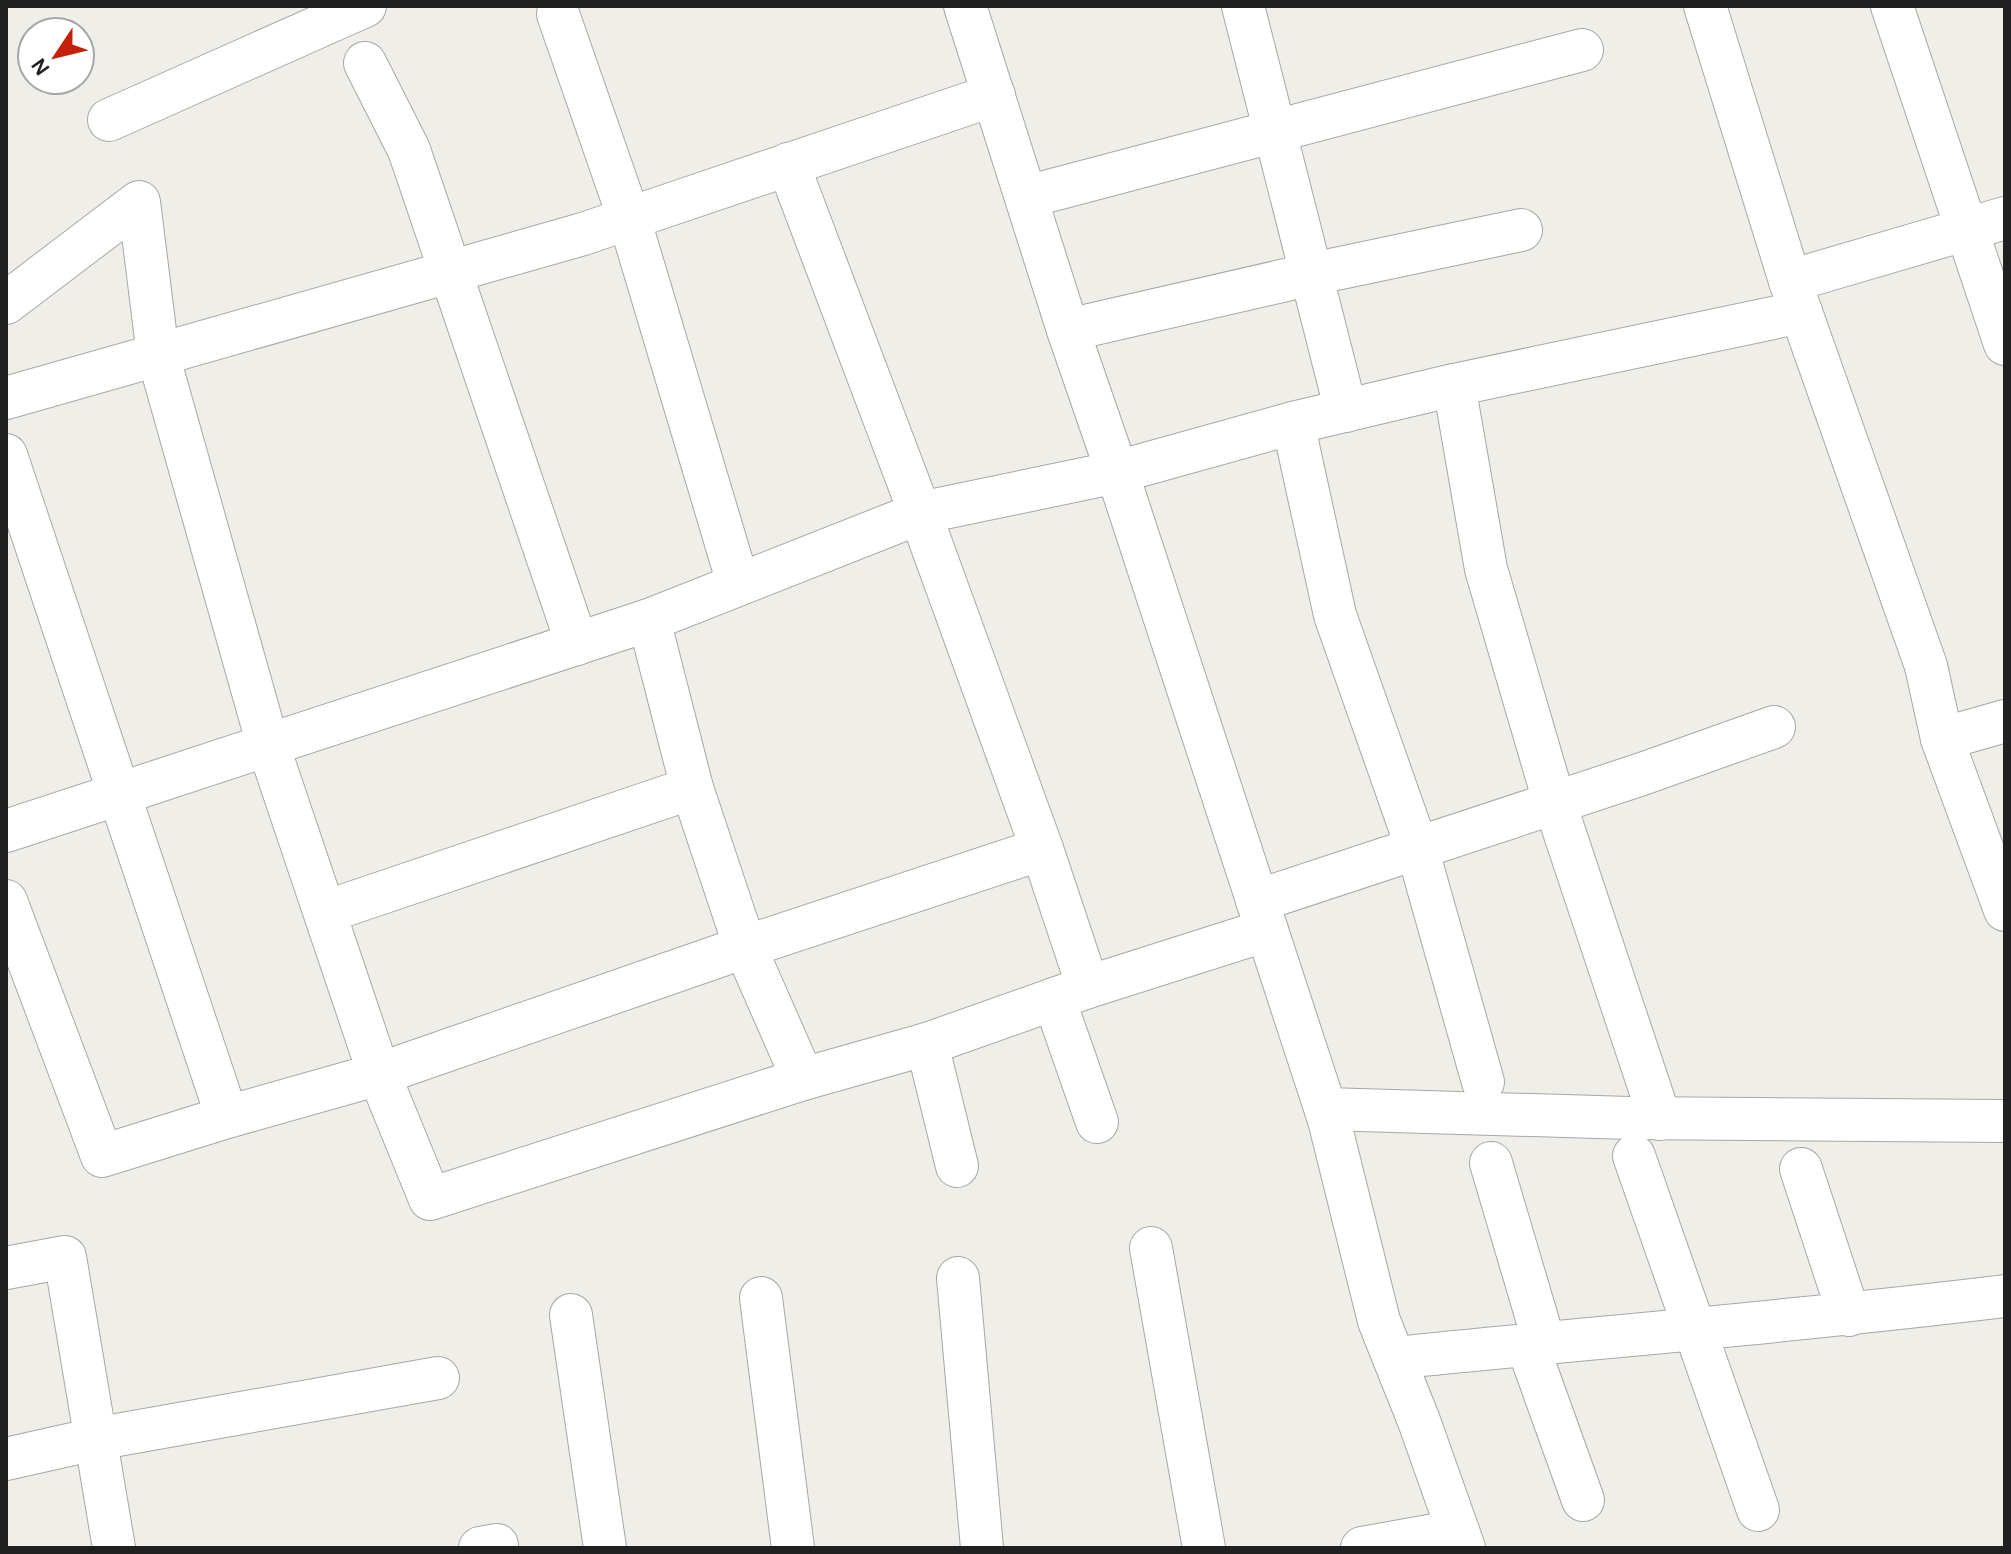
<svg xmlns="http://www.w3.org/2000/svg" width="2011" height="1554" font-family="Karla,sans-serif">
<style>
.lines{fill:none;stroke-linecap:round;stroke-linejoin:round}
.minor-casing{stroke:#a7a7a7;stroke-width:44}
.minor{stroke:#fff;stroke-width:42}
</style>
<rect width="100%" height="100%" fill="#f0eee8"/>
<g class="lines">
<!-- minor casing -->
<g class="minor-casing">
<g id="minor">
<polyline points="965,6 1068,330 1117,472 1329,1120 1379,1321 1419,1421 1464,1548"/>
<polyline points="1243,6 1346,411"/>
<polyline points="1705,6 1790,281 1926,666 1942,739 2005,910"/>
<polyline points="1892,6 2005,344"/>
<polyline points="558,14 629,218 738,583"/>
<polyline points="365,63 409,150 577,644"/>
<polyline points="109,120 365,6"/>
<polyline points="788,164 920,513 1042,849 745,947 379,1074 430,1199 803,1079 927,1044 1088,987 1267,930"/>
<polyline points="1026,197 1582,50"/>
<polyline points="1790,281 2005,218"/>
<polyline points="6,303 139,202 158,355 268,745 379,1074 227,1117 6,455"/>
<polyline points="1068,330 1312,274 1521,230"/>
<polyline points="6,398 583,234 994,95"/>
<polyline points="1293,423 1335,615 1417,848 1483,1082"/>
<polyline points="649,620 692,788 745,947 803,1079"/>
<polyline points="1942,739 2005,721"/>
<polyline points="6,831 649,620 920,513 1117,472 1293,423 1454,385"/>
<polyline points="1042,849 1088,987"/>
<polyline points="6,901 102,1156 227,1117"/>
<polyline points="1257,901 1642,774 1774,727"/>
<polyline points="325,912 692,788"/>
<polyline points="1054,999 1097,1122"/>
<polyline points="927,1044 957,1166"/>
<polyline points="1326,1109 1630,1118 2005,1121"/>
<polyline points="1660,1119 1554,801 1486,569 1454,385 1801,312"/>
<polyline points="1634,1156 1758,1510"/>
<polyline points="1491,1163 1544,1342"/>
<polyline points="1801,1169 1849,1315"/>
<polyline points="1151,1248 1204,1548"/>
<polyline points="6,1268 65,1257 114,1548"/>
<polyline points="958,1278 982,1548"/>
<polyline points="761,1298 793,1548"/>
<polyline points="571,1315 605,1548"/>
<polyline points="1527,1344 1583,1500"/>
<path d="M1394 1358C1598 1337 1802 1321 2005 1296"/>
<polyline points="6,1459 95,1439 438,1378"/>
<polyline points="480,1548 497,1545"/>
<polyline points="1362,1548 1457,1531"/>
</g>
</g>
<!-- minor -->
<use href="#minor" class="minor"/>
</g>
<!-- border -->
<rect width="2011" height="1554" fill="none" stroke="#202020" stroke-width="16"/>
<!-- north arrow -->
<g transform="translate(56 56) rotate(235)"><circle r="38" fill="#ffffff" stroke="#a6a6a6" stroke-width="2"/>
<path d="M0-6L14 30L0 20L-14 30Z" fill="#c7200a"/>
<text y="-12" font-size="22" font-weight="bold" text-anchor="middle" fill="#202020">N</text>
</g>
</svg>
